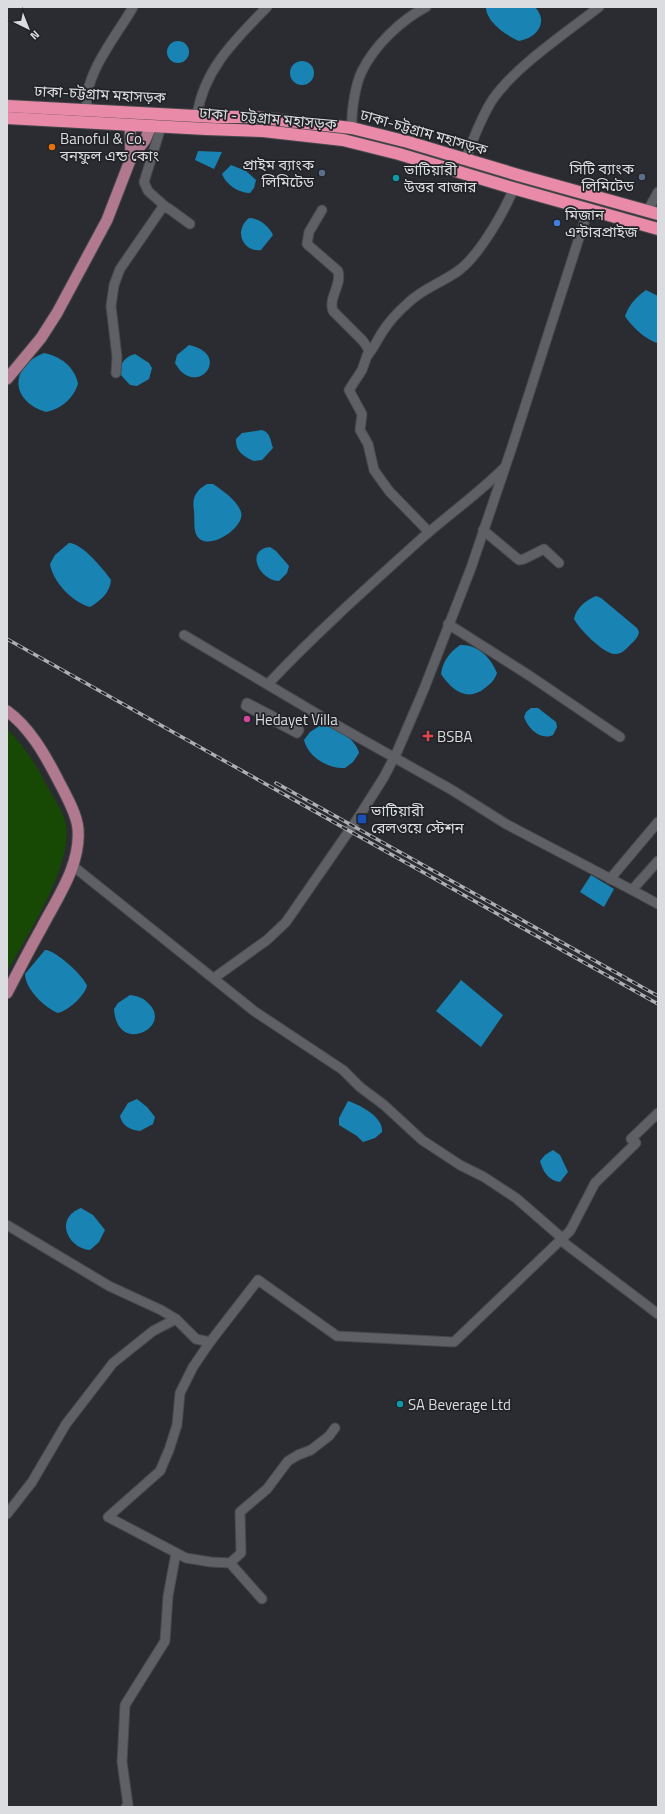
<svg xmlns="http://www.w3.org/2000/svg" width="665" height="1814" font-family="'Titillium Web','Noto Sans Bengali',sans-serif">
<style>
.green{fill:#184904}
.water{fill:#1984b3}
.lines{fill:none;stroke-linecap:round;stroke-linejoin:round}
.minor-casing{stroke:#47494c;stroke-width:11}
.major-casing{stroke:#47494c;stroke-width:13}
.highway-casing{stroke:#47494c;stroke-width:14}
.minor{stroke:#5e6066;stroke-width:9}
.major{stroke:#b1798e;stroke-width:11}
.highway{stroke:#e98aa9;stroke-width:12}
.rail-casing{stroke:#adafb3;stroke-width:3.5}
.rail{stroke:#212327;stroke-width:2;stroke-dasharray:6;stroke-linecap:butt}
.food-dot{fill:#e8710a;stroke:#212327;stroke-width:1.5}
.service-dot{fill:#5c6f8a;stroke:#212327;stroke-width:1.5}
.culture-dot{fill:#0f9aa8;stroke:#212327;stroke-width:1.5}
.shop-dot{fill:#3f7fe0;stroke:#212327;stroke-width:1.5}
.hotel-dot{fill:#d1479c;stroke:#212327;stroke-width:1.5}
.health-dot{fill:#e0444e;stroke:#212327;stroke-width:1.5}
.transit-dot{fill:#1a4fb4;stroke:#212327;stroke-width:1.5}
.labels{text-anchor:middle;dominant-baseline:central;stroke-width:3.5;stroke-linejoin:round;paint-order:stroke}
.street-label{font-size:15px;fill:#dadcdf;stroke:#212327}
.poi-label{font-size:15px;fill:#dadcdf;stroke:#212327;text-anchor:start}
</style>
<rect width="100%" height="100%" fill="#2a2c31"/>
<!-- green -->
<path class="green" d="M7 729C24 746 36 764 47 786 53 797 63 811 66 824 73 866 27 935 7 972Z"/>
<!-- water -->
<g class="water">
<path d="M486 7H535C549 22 537 38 519 41 507 36 486 22 486 7Z"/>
<circle cx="178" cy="52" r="11"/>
<circle cx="302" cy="73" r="12"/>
<polygon points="198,151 222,152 214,169 195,160"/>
<path d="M231 165 246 171 256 180 254 188 250 193C239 193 226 185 222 174Z"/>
<path d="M249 218C259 218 269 226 273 235L261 250C245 253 232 232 249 218Z"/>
<path d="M646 290 658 296V343C647 341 631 326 625 316 629 305 636 297 646 290Z"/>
<path d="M189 345C234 355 195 400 175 363L177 355Z"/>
<path d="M44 353C60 356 75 367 78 384 73 399 61 409 46 412 10 401 9 367 44 353Z"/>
<path d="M135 354 149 363 152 368 149 379 137 386 130 385 119 373C120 363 125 357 135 354Z"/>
<path d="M262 430C271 433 270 440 273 448L262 460 254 461C244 457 235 451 236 439L242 433Z"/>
<path d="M207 484H213C223 491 237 500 241 512 246 527 208 553 197 536 193 529 195 519 194 511 192 498 195 491 207 484Z"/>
<path d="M69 543C82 543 104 570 111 580 110 593 100 601 90 607 72 602 53 582 50 564L55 555Z"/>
<path d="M270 547 276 551 289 566 287 573 279 581C260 581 244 550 270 547Z"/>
<path d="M596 596 601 598 637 628 639 632C638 638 634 641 630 645 626 649 621 655 614 654 603 653 579 629 574 619 576 608 586 600 596 596Z"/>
<path d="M460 645C477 644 491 657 497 673 494 681 491 683 485 688 468 702 452 691 441 674 443 661 449 653 460 645Z"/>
<path d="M531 708H538L556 722 557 727 553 735C540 741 528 728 524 717L526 712Z"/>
<path d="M321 725C334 725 356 739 359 753L353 762 345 768C328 769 308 757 304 740L310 732Z"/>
<polygon points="591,875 614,889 604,907 580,892"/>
<path d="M45 950C54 949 84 976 87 986 84 996 69 1010 58 1013 45 1008 25 989 25 974Z"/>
<polygon points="461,980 503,1015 481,1047 436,1011"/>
<path d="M130 995C138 996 144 998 149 1004 173 1027 117 1056 114 1009L118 1003Z"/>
<path d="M137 1099 147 1107 155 1117 153 1124 140 1131C131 1130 122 1126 120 1116L128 1103Z"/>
<path d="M348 1101C361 1105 384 1118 382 1132L375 1138 363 1142 357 1136 339 1125V1118Z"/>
<path d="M553 1150 560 1155 568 1172 560 1182C549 1181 543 1172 540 1161L545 1155Z"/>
<path d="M81 1208 93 1215 105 1230 99 1242 90 1250C69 1249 53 1219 81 1208Z"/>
</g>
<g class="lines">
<!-- minor casing -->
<g class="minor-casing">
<g id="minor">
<path d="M87 109C82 76 118 34 133 7"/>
<path d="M197 116C203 70 236 39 267 7"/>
<polyline points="161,127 144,182 148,191 166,207"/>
<path d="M352 128C351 113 355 85 362 71 375 45 401 20 426 7"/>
<path d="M465 160C473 140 481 117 493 99 516 66 567 32 599 7"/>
<path d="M322 210 309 232 307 244 338 271C342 286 328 297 333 311L363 341 369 350 362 370 349 390 362 414 360 430 368 444 374 470 389 491 429 532"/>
<polyline points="648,210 658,192"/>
<path d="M367 356C374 348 377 340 383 331 390 320 400 310 409 302 424 288 443 282 458 271 479 256 504 212 514 188"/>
<polyline points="116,373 117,357 111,306 114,285 120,269 162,208 168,208 190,224"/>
<polyline points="483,530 519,560 524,559 544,549 559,563"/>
<polyline points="448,624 530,676 620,737"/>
<polyline points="184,635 324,718 452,790 506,824 632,890 658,861"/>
<path d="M268 684C316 633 369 586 421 539 448 515 478 494 504 468"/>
<polygon points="247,703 299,730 297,733 246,706"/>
<polyline points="73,866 254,1011 343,1070 360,1087 384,1105 422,1140 460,1165 484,1177 516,1198 562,1238 563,1242 658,1314"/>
<polyline points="610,879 658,822"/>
<polyline points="632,890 658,904"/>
<polyline points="214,978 267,940 286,922 358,818 384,777 397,752 424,689 471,568 512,447 588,210"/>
<polyline points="7,1225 109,1286 161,1310 176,1319 196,1339 210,1342 193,1367 180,1393 177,1425 169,1450 160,1471 108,1517 186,1558 211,1562 230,1563 262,1599"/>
<polyline points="210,1342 258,1280 337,1336 454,1342 570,1231 595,1183 636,1143 631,1139 658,1113"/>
<polyline points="7,1514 32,1482 66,1424 113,1363 153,1331 176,1319"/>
<polyline points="230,1563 241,1553 240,1512 267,1489 288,1461 298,1455 311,1450 329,1436 335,1428"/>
<polyline points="126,1807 128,1805 122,1762 125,1705 165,1641 168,1596 176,1553"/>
</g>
</g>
<!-- major casing -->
<g class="major-casing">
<g id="major">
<polyline points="130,125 131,158"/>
<polyline points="7,379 41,338 57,313 107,220 131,158 145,140 151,126"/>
<path d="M7 711C29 727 44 753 56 776 63 790 77 813 78 829 81 865 57 898 41 929 29 950 18 972 7 993"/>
</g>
</g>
<!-- highway casing -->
<g class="highway-casing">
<g id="highway">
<polyline points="7,106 215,117 253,117 352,128 408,142 518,175 658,214"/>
<polyline points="7,118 206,129 263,131 343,140 399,154 509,187 658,229"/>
</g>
</g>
<!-- minor -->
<use href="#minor" class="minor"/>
<!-- major -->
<use href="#major" class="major"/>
<!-- highway -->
<use href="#highway" class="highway"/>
<!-- rail casing -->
<g class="rail-casing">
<g id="rail">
<polyline points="7,639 658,1004"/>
<polyline points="276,783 658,996"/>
</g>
</g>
<!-- rail -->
<use href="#rail" class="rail"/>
</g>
<!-- markers -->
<circle class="food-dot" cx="52" cy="147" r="4"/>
<g class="service-dot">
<circle cx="322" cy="173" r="4"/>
<circle cx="642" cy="177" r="4"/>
</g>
<g class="culture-dot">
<circle cx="396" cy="178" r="4"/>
<circle cx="400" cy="1404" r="4"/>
</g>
<circle class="shop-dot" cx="557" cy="223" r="4"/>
<circle class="hotel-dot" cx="247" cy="719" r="4"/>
<path class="health-dot" d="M426 730h4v4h4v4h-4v4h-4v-4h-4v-4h4z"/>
<rect class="transit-dot" x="357" y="814" width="10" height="10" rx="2"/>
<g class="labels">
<!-- street labels -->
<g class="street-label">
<text transform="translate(100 94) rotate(3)">ঢাকা-চট্টগ্রাম মহাসড়ক</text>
<text transform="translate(268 118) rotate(5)">ঢাকা - চট্টগ্রাম মহাসড়ক</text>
<text transform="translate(424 132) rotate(16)">ঢাকা-চট্টগ্রাম মহাসড়ক</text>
</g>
<!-- poi labels -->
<g class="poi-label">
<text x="60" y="138">Banoful &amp; Co.<tspan x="60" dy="17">বনফুল এন্ড কোং</tspan></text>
<text x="314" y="164" text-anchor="end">প্রাইম ব্যাংক<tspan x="314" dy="17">লিমিটেড</tspan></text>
<text x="634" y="168" text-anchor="end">সিটি ব্যাংক<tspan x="634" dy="17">লিমিটেড</tspan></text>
<text x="404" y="169">ভাটিয়ারী<tspan x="404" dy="17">উত্তর বাজার</tspan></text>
<text x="565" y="214">মিজান<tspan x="565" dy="17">এন্টারপ্রাইজ</tspan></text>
<text x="255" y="719">Hedayet Villa</text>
<text x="437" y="736">BSBA</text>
<text x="371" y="810">ভাটিয়ারী<tspan x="371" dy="17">রেলওয়ে স্টেশন</tspan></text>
<text x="408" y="1404">SA Beverage Ltd</text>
</g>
</g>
<!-- border -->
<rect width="665" height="1814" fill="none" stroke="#dadcdf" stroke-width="16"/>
<!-- north arrow -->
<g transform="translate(28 28) rotate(137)" stroke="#212327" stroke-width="3" paint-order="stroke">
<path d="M0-3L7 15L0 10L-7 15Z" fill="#dadcdf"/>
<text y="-6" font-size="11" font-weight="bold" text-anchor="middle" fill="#dadcdf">N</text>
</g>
</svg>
